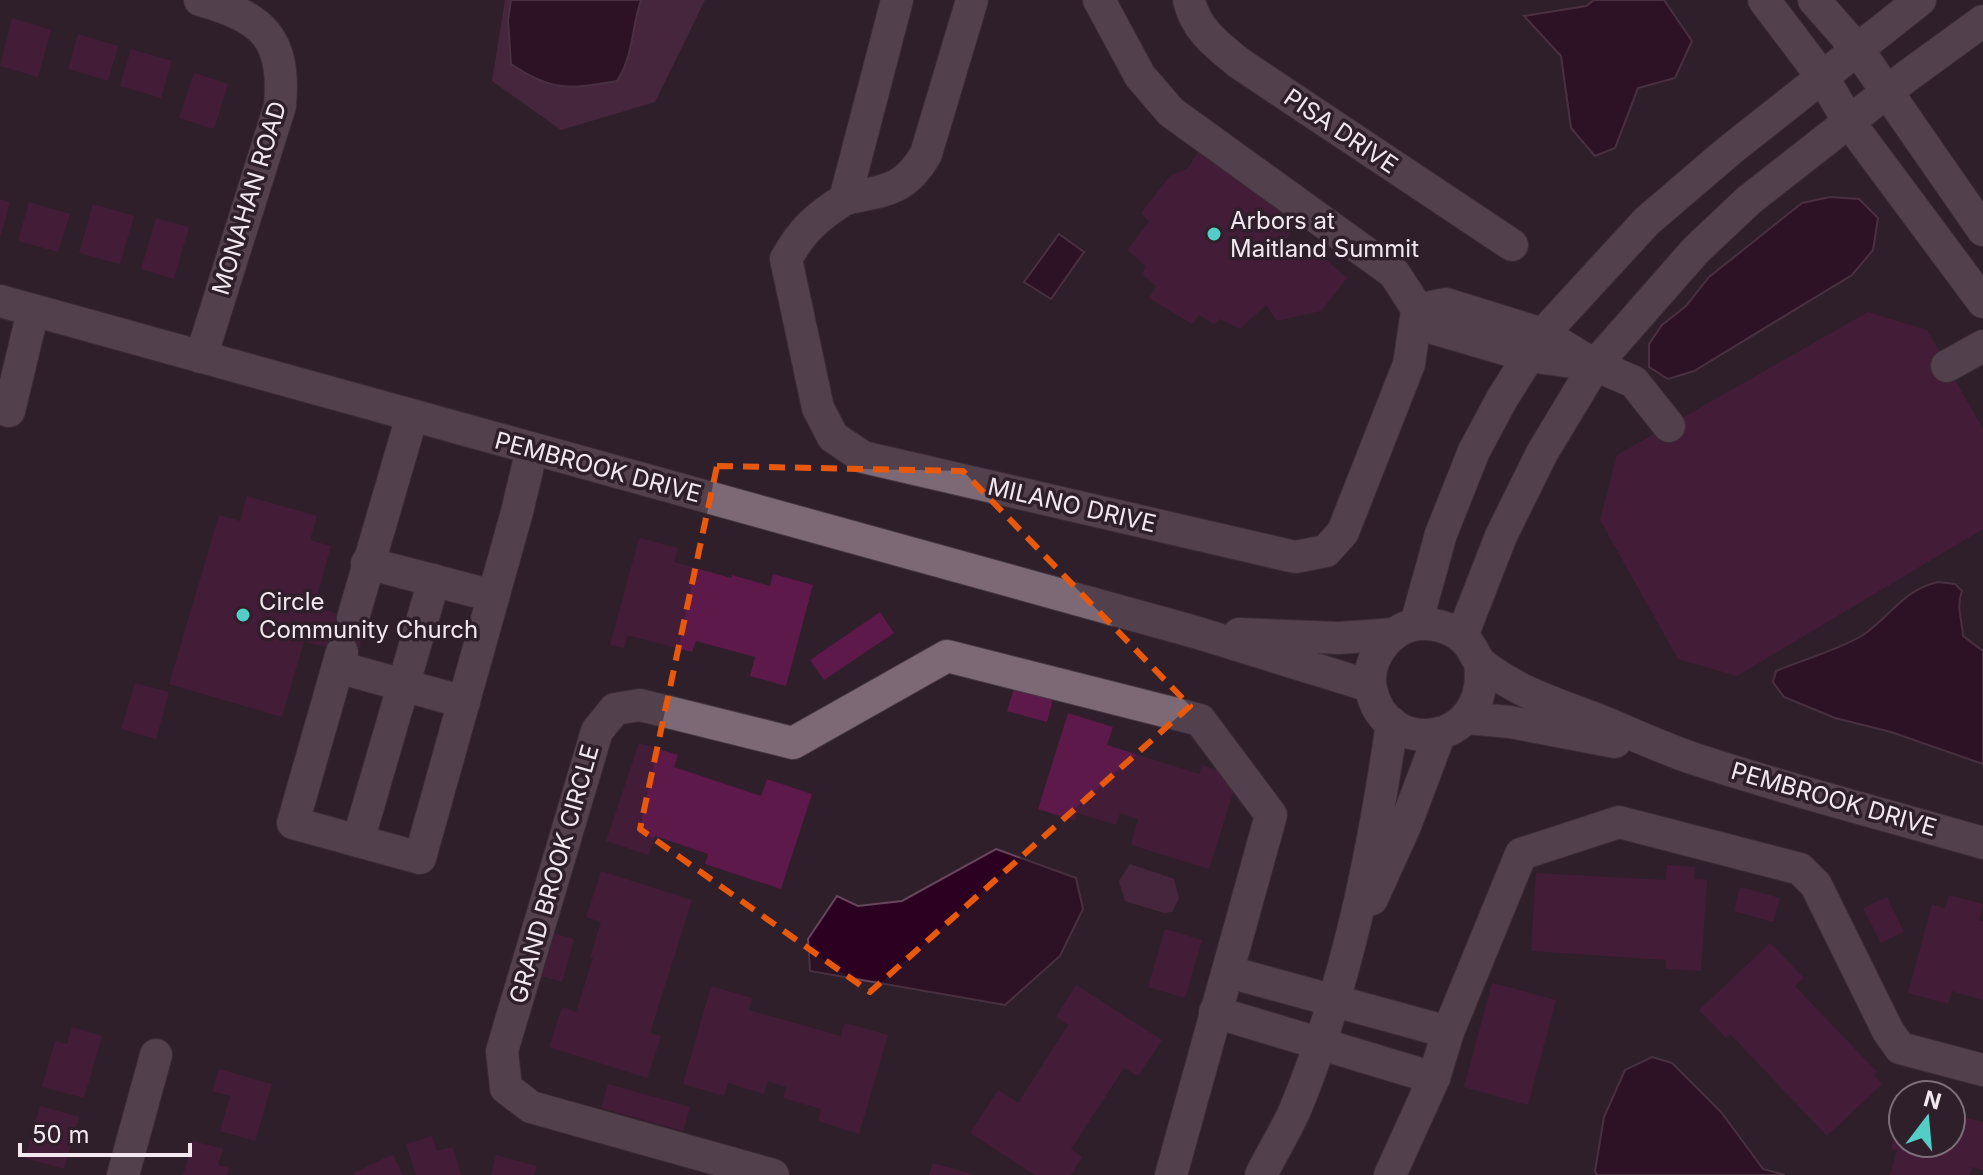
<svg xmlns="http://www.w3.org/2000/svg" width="1983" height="1175" font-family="Inter,sans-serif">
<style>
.green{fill:#632f53}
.water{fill:#2b0020;stroke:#67465e;stroke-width:2}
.building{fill:#5c194a}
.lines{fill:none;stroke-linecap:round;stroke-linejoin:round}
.minor-casing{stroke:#473a43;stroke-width:34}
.minor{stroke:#7d6975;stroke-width:32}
.marked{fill:none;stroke:#e8590c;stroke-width:6;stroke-dasharray:16 10;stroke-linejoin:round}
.poi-dot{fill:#54cdc7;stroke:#2f1f2a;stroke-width:3}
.labels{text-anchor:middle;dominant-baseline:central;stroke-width:7;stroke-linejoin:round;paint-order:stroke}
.street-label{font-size:24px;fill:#f3e8ef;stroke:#2f1f2a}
.poi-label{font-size:24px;fill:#f3e8ef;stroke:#2f1f2a;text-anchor:start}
</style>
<rect width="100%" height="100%" fill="#2f1f2a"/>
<!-- green -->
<g class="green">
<polygon points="505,0 705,0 655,102 561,130 492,81"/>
<polygon points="1130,864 1174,879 1179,898 1172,912 1164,913 1125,901 1119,881"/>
</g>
<!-- water -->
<g class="water">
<path d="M511 0H641C631 30 634 54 617 81 570 89 552 92 511 64L508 20Z"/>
<polygon points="1594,0 1664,0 1692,41 1675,78 1638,88 1615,148 1595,156 1571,128 1561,56 1524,16 1586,6"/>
<polygon points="1830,197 1859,199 1878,218 1873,250 1852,275 1694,371 1668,379 1649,367 1649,344 1662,325 1686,306 1709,277 1802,203"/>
<polygon points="1059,234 1084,252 1051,299 1024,282"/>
<path d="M1938 582 1955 584 1962 591C1956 606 1962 620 1963 636L1983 651V764L1891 732 1835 718 1784 697 1773 682 1776 671C1802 660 1841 649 1863 635 1891 616 1903 590 1938 582Z"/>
<polygon points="996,849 1076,878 1083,909 1060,956 1005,1005 810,971 808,939 837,896 858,906 902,901"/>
<polygon points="1652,1057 1672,1063 1721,1112 1763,1169 1785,1175 1597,1175 1595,1171 1604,1117 1625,1070"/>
</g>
<!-- building -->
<g class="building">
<polygon points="12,18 51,30 38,77 0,66"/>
<polygon points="78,34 118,46 108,81 68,69"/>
<polygon points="131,49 172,61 161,98 120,86"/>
<polygon points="194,73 228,84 214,129 179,118"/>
<polygon points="1198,152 1297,220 1282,247 1309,258 1324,258 1347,278 1321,311 1277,321 1266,305 1240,329 1220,319 1214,324 1199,315 1192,324 1149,298 1156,286 1142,274 1146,266 1127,250 1149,221 1141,213 1170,176 1188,168"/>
<polygon points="0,199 10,202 1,235 0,235"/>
<polygon points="29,202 70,214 58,252 18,241"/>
<polygon points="93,204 134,216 120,264 79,253"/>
<polygon points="156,218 189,227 174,279 141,269"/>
<polygon points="1868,312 1927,330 1983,429 1983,529 1737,676 1678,659 1600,520 1617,455"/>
<polygon points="247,496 317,516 310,540 331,546 314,607 367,622 357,656 304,641 282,717 169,684 219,515 240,521"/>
<polygon points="639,538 678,548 674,562 731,578 732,575 770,586 773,574 813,585 786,686 750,676 755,657 696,641 692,652 627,635 624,648 610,645"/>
<polygon points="880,612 894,633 824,680 810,660"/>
<polygon points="135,683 169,692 156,739 121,729"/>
<polygon points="1014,688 1053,699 1047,722 1007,711"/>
<polygon points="1068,713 1113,727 1107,745 1199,774 1202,765 1238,777 1209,869 1131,845 1138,819 1120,813 1116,825 1077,813 1075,821 1038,809"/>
<polygon points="639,743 678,755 674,767 761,796 767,779 812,794 781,889 705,864 708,854 655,836 649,855 606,841"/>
<polygon points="1667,865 1695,867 1694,879 1707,880 1701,971 1666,969 1666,960 1531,951 1536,873 1666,880"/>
<polygon points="601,871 692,900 650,1033 661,1036 647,1078 549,1047 562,1007 576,1012 593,958 590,957 601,922 586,917"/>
<polygon points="1740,887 1780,898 1773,922 1734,911"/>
<polygon points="1949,895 1983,904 1979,920 1983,921 1983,1000 1952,991 1948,1004 1908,993 1932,904 1945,908"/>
<polygon points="1887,897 1904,932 1881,943 1863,908"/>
<polygon points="1165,929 1202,940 1185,998 1148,987"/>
<polygon points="549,932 574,939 562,982 537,975"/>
<polygon points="1770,943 1804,978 1795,986 1877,1072 1874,1075 1882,1084 1827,1136 1730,1034 1726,1038 1699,1010"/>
<polygon points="1492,983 1556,1000 1528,1105 1464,1087"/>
<polygon points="1076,985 1162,1040 1138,1076 1124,1068 1071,1149 1082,1157 1071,1175 1035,1175 970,1133 998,1090 1018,1103 1068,1025 1056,1017"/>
<polygon points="711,986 752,998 749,1010 841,1036 844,1023 888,1035 859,1134 818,1121 821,1109 783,1098 786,1087 768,1081 764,1094 728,1083 724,1096 683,1084"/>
<polygon points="72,1027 102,1036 84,1098 42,1087 55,1041 67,1044"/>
<polygon points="219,1069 272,1084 255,1141 220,1131 230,1096 212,1091"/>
<polygon points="608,1084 690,1107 683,1131 601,1108"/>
<polygon points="1902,1104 1903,1143 1951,1143 1951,1114 1983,1122 1983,1170 1972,1167 1970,1175 1890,1175 1897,1150 1891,1149"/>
<polygon points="40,1106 79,1117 64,1169 25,1158"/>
<polygon points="432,1136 437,1151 453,1147 461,1175 416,1175 406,1144"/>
<polygon points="193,1141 223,1149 218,1165 229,1168 227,1175 183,1175"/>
<polygon points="393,1154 403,1175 355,1175 354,1173"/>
<polygon points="496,1155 537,1166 534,1175 491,1175"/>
<polygon points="933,1163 972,1174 972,1175 929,1175"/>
</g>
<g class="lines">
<!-- minor casing -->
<g class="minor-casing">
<g id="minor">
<path d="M200 0C263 17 286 38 280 106L201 357"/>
<path d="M897 0 845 199C817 217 802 230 786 259L818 408 833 437 863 457 1295 557 1326 551 1343 532 1409 364 1417 310"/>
<polyline points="1099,0 1140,76 1171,112 1394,273 1429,327 1528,356 1595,365"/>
<path d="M1189 0C1195 29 1217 45 1239 63L1512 245"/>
<polyline points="1764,0 1823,78 1849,122 1983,302"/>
<polyline points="1814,0 1858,50 1983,230"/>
<path d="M845 199C885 190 904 192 926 154L972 0"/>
<polyline points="0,301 1195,632 1370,686"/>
<polyline points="1417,310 1446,304 1543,334 1595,365 1634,382 1669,426"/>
<polyline points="1947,366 1983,346"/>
<polyline points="0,408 9,411 33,311"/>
<polyline points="367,563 493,596"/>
<polyline points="353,618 412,416"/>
<polyline points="1416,624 1441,534 1474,451 1503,397 1543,334 1647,221 1730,150 1920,0"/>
<polyline points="1239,634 1339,638 1394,634"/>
<polyline points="1462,636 1501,536 1542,453 1595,365 1696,250 1749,200 1906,77 1983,21"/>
<polyline points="342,652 293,823 420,858 517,512 532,449"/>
<path d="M1480 663C1491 748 1385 759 1371 689 1365 657 1393 622 1426 624 1444 625 1463 633 1472 649 1475 654 1477 660 1482 664 1493 674 1510 683 1523 690 1546 701 1572 710 1596 719 1626 731 1655 745 1686 756 1783 789 1884 814 1983 843"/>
<polyline points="338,667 464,702"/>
<polyline points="1467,718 1510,722 1615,742"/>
<polyline points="358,841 434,580"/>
<polyline points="1372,899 1405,826 1440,733"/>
<polyline points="1229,972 1448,1032"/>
<polyline points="1215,1012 1434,1078"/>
<polyline points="123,1175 156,1055"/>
<polyline points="773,1175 531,1107 506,1088 502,1051 597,731 615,709 640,705 793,743 947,656 1200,720 1271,815 1171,1175"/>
<path d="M1261 1175C1272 1153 1285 1132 1295 1110 1346 987 1373 855 1392 723"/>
<polyline points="1390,1175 1434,1078 1448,1032 1521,854 1619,822 1800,869 1816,885 1888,1031 1900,1048 1983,1070"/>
</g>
</g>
<!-- minor -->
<use href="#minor" class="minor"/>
</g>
<!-- marked area -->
<path d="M0 0H1983V1175H0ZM717 466 963 471 1190 706 870 992 640 829Z" fill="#2f1f2a" fill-opacity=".55" fill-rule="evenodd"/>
<path class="marked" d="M717 466 963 471 1190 706 870 992 640 829Z"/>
<!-- markers -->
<g class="poi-dot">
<circle cx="1214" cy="234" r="8"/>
<circle cx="243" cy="615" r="8"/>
</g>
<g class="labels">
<!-- street labels -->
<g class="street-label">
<text transform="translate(1341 131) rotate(34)">PISA DRIVE</text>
<text transform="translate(249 198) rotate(-73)">MONAHAN ROAD</text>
<text transform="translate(598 467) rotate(15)">PEMBROOK DRIVE</text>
<text transform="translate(1072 505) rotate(13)">MILANO DRIVE</text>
<text transform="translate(1834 799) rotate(16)">PEMBROOK DRIVE</text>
<text transform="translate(554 874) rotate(-74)">GRAND BROOK CIRCLE</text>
</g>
<!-- poi labels -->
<g class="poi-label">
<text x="1230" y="220">Arbors at<tspan x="1230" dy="28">Maitland Summit</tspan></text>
<text x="259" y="601">Circle<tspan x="259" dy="28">Community Church</tspan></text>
</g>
</g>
<!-- north arrow -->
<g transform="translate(1927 1119) rotate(16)"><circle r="38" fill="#2f1f2a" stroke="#7d6f79" stroke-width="2"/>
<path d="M0-6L14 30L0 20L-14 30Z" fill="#54cdc7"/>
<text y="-12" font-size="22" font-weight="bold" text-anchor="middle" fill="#f3e8ef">N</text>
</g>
<!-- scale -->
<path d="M20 1143v12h170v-12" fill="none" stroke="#f3e8ef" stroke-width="4"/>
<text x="32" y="1143" font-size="24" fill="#f3e8ef" stroke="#2f1f2a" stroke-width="6" paint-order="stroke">50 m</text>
</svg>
